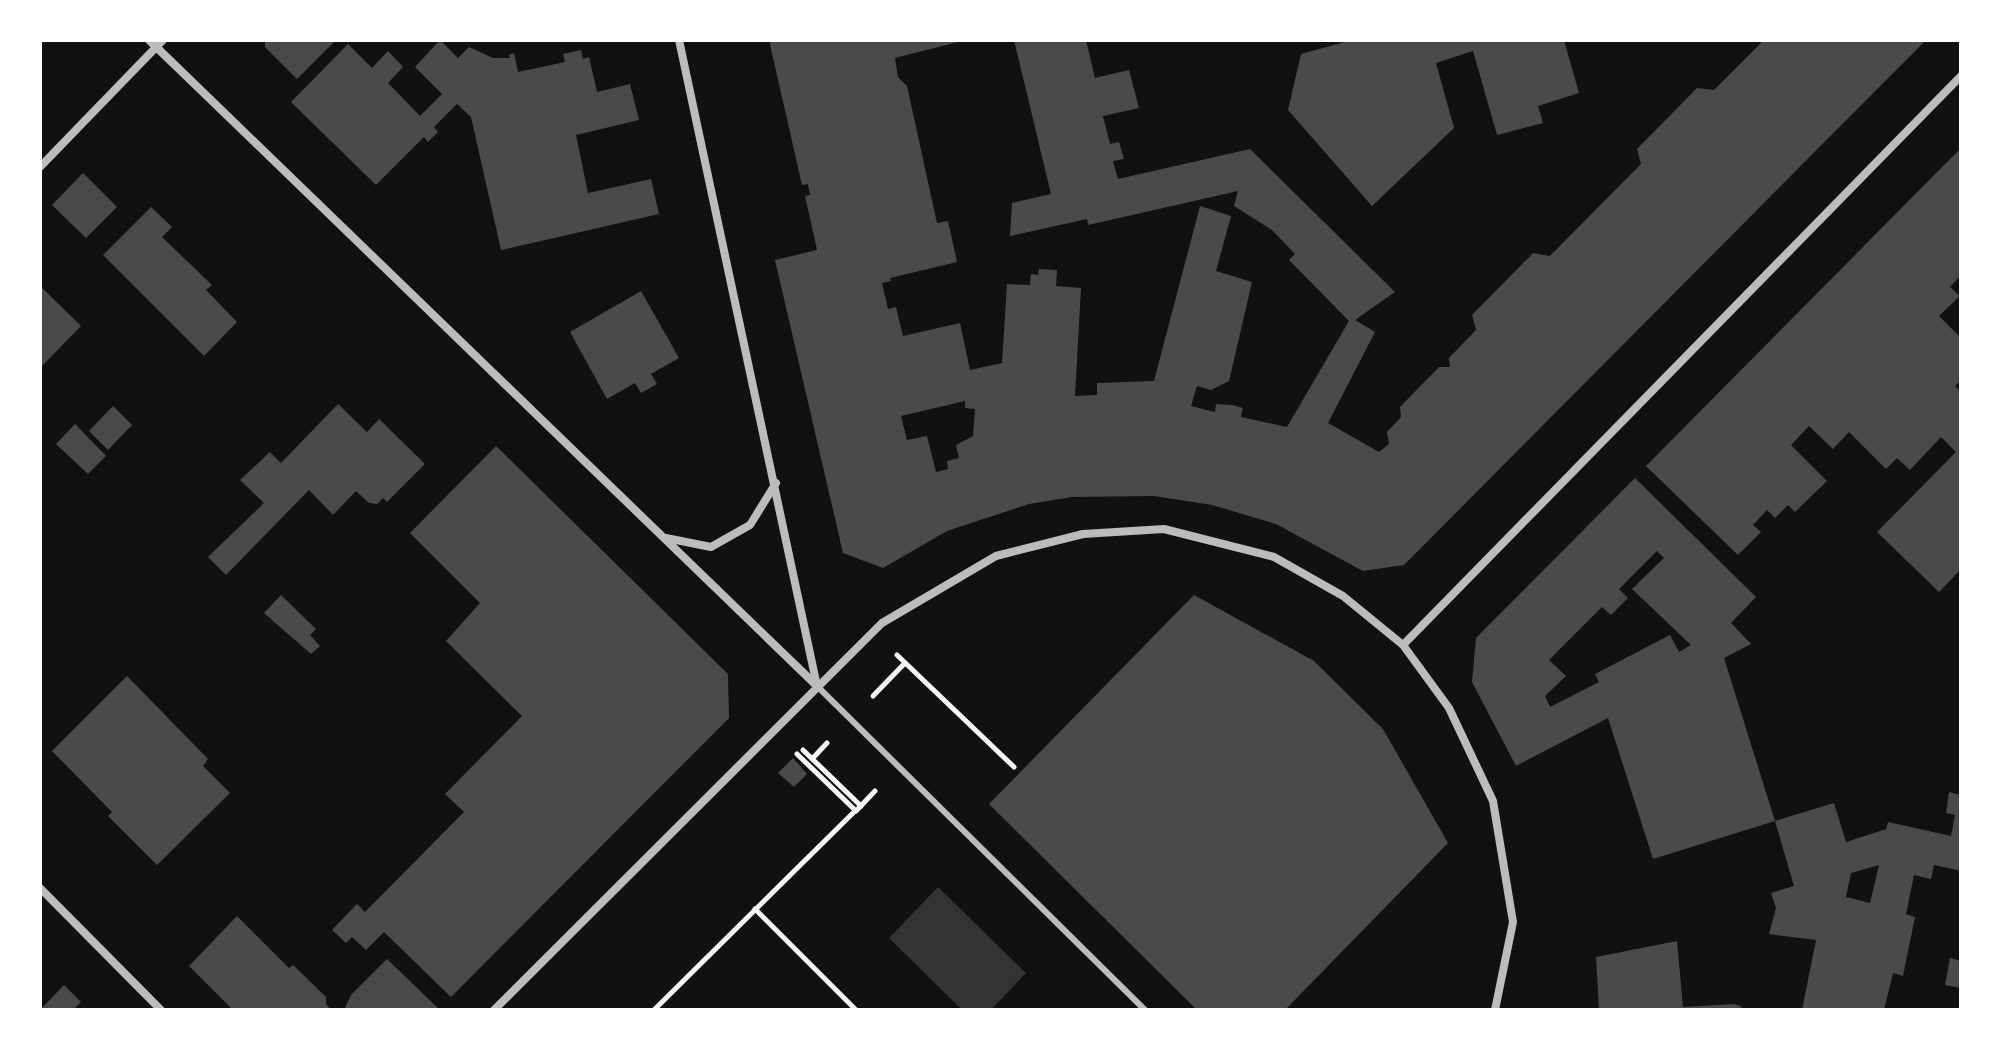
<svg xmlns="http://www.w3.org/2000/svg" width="2001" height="1050" font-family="Helvetica,sans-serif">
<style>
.water{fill:#333}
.building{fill:#4a4a4a;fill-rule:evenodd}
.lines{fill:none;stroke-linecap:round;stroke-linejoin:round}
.path{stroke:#f5f5f5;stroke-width:5}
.service{stroke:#bcbcbc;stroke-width:6}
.minor{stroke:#bcbcbc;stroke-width:8}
</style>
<rect width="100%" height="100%" fill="#111"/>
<!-- water -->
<polygon class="water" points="938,887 1026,973 991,1010 962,1010 889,938"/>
<!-- building -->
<g class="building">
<polygon points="265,40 336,40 297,79 265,47"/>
<polygon points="440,40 458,58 469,47 493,58 510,58 509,55 514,53 518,72 565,62 563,54 581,50 583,59 589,57 597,92 630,84 639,120 576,135 588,193 651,179 659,214 501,250 471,117 457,104 434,127 438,132 428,142 424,137 376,185 291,102 348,44 372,68 388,51 403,67 388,83 420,116 442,94 415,67"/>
<path d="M769 40H966L895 58 898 77 907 86 937 223 948 221 957 262 890 278 891 281 882 283 888 309 896 307 903 336 960 323 970 370 1002 363 1007 284 1030 285 1031 274 1038 275 1039 269 1057 270 1056 286 1081 288 1075 396 1097 395V383L1154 381 1200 206 1231 216 1216 271 1252 282 1229 381 1211 390 1197 386 1191 406 1215 412 1216 404 1232 405 1243 408 1241 417 1287 427 1349 321 1289 260 1295 254 1272 230 1234 206 1238 191 1088 225 1087 219 1010 236 1012 203 1051 194 1014 40H1086L1095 78 1129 70 1139 108 1103 116 1110 144 1119 142 1124 159 1113 161 1118 179 1250 149 1395 292 1355 320 1375 332 1328 423 1379 452 1389 444 1387 432 1401 417 1400 407 1439 367H1450L1449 358 1476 330 1472 315 1533 253 1550 256 1641 164 1637 149 1697 88 1714 90 1764 40H1926L1404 565 1363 571 1276 524 1212 505 1154 496 1072 497 1029 504 947 531 883 568 843 553 775 260 817 250 805 196 810 195 808 184 802 185ZM965 401V408L975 409 973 436 956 445 959 458 947 461 948 469 936 472 927 436 907 440 901 416Z"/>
<polygon points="1352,40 1564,40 1579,93 1538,106 1543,123 1497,135 1473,51 1436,63 1454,128 1372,206 1288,110 1301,54"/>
<polygon points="1961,148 1961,275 1950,287 1960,296 1939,316 1961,338 1961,380 1955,386 1961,392 1961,569 1939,592 1877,532 1956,452 1941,437 1910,470 1897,458 1886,469 1849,432 1833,449 1809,426 1791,445 1827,481 1795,512 1788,505 1775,518 1767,510 1753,525 1761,532 1738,555 1646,466"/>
<polygon points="83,173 117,207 86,238 52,205"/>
<polygon points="151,207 172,227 162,237 212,285 206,290 237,322 204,356 103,255"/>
<polygon points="40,286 81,326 40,368"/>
<polygon points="641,291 679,358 651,374 657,384 641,393 635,383 607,399 570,332"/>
<polygon points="338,404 367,432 379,419 425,464 387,502 383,498 377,504 369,503 356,491 333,515 309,490 226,575 208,557 264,503 240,480 270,452 281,463"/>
<polygon points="113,406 132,425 108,450 89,431"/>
<polygon points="75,424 106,456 88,474 56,444"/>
<polygon points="496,446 728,674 729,718 451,997 384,932 366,950 352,937 346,943 332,930 357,904 365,912 464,812 445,794 522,716 446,641 480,603 410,533"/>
<path d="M1635 478 1756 597 1731 623 1751 644 1724 658 1775 821 1653 859 1608 718 1516 766 1472 682 1476 638ZM1657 551 1664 558 1632 589 1691 645 1679 652 1670 635 1595 674 1599 682 1550 707 1545 696 1566 676 1549 660 1602 607 1611 615 1628 598 1619 589Z"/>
<polygon points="281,595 316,629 310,635 320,646 311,654 264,613"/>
<polygon points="1194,595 1314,661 1383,729 1448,843 1285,1010 1197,1010 989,804"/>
<polygon points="127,676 208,759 203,766 230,793 157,865 108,816 112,812 52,751"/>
<polygon points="793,758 807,774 794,787 778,773"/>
<path d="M1949 792 1961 795V871L1934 865 1931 879 1914 875 1906 914 1915 917 1903 976 1893 973 1884 1010H1802L1816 940 1769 934 1776 908 1771 893 1794 886 1775 821 1834 803 1846 842 1886 829 1888 822 1951 836 1955 815 1946 813ZM1879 865 1870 903 1846 897 1851 873Z"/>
<polygon points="237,916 289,968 293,965 326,997 326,1004 331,1010 233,1010 189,966"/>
<polygon points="1677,941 1683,1007 1734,1004 1741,1006 1742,1010 1599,1010 1596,957"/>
<polygon points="1950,958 1961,961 1961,988 1945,985"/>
<polygon points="387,959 440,1010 344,1010 351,995"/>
<polygon points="64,985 81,1002 73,1010 40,1010"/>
</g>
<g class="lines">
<!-- path -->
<g class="path">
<polyline points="897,655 1014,767"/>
<polyline points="873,696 905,663"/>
<polyline points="803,750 861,806"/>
<polyline points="797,754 856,811 875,791"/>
<polyline points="812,759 827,743"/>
<polyline points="755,909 856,1010"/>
<polyline points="654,1010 855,811"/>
</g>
<!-- service -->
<polyline class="service" points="817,686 1145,1010"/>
<!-- minor -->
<g class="minor">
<polyline points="149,40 817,686"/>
<polyline points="679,40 817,686"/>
<polyline points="40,167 163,40"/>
<polyline points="666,538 711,547 750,525 776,483"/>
<polyline points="1403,645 1961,76"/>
<polyline points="40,888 161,1010"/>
<polyline points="494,1010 882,623 996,556 1083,534 1164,529 1274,557 1343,596 1403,645 1449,708 1493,801 1513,922 1495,1010"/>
</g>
</g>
<!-- border -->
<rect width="2001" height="1050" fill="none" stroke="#ffffff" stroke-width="84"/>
</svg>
